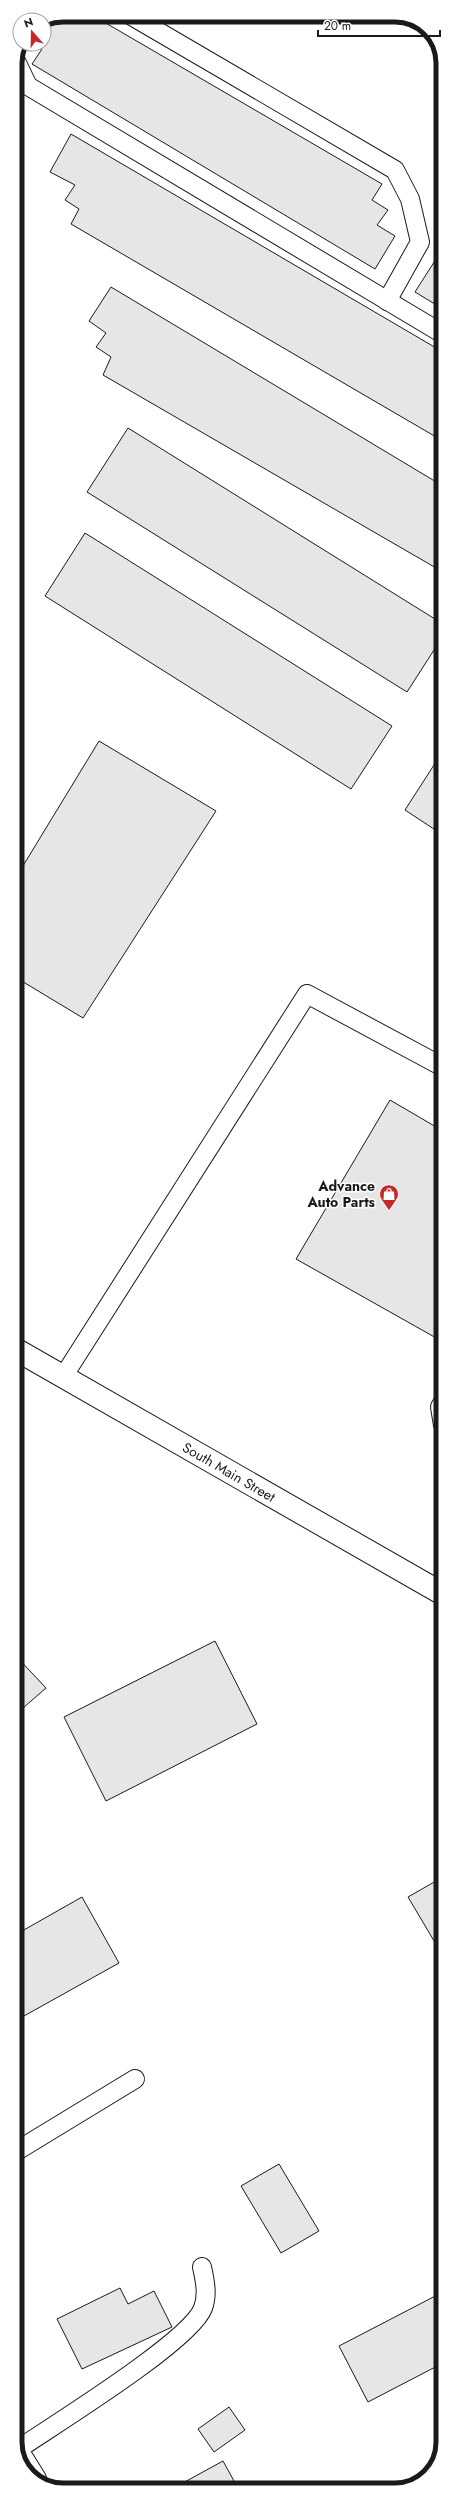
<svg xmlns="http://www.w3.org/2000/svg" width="458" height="2505" font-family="Jost,sans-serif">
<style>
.building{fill:#e6e6e6;stroke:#1a1a1a}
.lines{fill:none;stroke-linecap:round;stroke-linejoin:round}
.lane-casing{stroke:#1a1a1a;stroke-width:20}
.secondary-casing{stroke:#1a1a1a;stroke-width:24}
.primary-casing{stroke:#1a1a1a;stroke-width:24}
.lane{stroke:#fff;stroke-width:18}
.secondary{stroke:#fff;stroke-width:22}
.primary{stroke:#fff;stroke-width:22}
.labels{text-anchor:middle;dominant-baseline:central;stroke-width:3;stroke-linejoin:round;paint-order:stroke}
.poi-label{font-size:14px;font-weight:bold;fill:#1a1a1a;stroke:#fff;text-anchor:end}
.street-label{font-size:14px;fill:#1a1a1a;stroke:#fff}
.rim{fill:none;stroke:#1a1a1a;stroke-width:5}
</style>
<rect width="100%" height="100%" fill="#fff"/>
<!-- building -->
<g class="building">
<polygon points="63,15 92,15 382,184 372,200 388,210 377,225 395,236 375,269 32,64 42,49 32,44 44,44 44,23"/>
<polygon points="71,134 443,352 443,441 71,224 79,209 65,200 75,185 50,172"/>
<polygon points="443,248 443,309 415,292"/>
<polygon points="111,287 443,486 443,572 103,375 111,357 96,347 106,333 89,321"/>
<polygon points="128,428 443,624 443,636 407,692 87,492"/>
<polygon points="85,533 392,726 351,789 45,596"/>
<polygon points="99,741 216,811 83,1018 15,977 15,879"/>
<polygon points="443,751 443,835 405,810"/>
<polygon points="390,1100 443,1131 443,1330 438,1339 296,1259"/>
<polygon points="215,1641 257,1724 106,1801 64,1717"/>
<polygon points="15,1655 46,1688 15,1715"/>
<polygon points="443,1877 443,1956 408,1897"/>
<polygon points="82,1897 119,1963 15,2021 15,1935"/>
<polygon points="279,2164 319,2231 281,2253 241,2186"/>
<polygon points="120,2288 128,2304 154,2291 172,2327 82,2369 57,2319"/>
<polygon points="443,2292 443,2363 368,2402 339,2346"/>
<polygon points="229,2407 245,2430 214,2452 198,2429"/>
<polygon points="223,2461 239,2490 170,2490"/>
</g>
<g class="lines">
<!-- lane casing -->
<g class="lane-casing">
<g id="lane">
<polyline points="130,15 395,170 410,199 420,242 387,301"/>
<polyline points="16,61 28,86 443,334"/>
<polyline points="63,1377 307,994 443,1067"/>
<polyline points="443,1402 440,1407 443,1425"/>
<polyline points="15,2152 135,2079"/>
<path d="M17 2450C52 2426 191 2341 203 2308 208 2294 205 2281 202 2267"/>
</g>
</g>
<!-- secondary casing -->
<g class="secondary-casing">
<polyline id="secondary" points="15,2447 35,2479"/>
</g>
<!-- primary casing -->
<g class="primary-casing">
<polyline id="primary" points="15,1349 443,1594"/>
</g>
<!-- lane -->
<use href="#lane" class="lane"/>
<!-- secondary -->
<use href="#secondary" class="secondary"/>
<!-- primary -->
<use href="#primary" class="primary"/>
</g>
<!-- icons -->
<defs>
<g id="shop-pin" transform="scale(1)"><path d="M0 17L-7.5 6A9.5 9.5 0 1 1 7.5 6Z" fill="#c62828" stroke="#fff"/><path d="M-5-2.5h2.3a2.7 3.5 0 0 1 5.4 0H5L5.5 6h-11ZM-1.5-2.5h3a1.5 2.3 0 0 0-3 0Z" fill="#fff"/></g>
</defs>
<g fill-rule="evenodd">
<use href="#shop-pin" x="389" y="1194"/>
</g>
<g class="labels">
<!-- poi labels -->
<g class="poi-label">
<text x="375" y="1186">Advance<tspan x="375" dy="16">Auto Parts</tspan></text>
</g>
<!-- street labels -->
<g class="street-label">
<text transform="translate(229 1472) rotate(30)">South Main Street</text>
</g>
</g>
<!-- crop -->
<path d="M0 0H458V2505H0ZM63 22H395A41 41 0 0 1 436 63V2442A41 41 0 0 1 395 2483H63A41 41 0 0 1 22 2442V63A41 41 0 0 1 63 22Z" fill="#fff" fill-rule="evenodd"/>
<path class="rim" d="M63 22H395A41 41 0 0 1 436 63V2442A41 41 0 0 1 395 2483H63A41 41 0 0 1 22 2442V63A41 41 0 0 1 63 22Z"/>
<!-- north arrow -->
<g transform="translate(32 32) rotate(340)"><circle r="19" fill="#ffffff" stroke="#a3a3a3"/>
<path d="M0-3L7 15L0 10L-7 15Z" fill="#c62828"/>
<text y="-6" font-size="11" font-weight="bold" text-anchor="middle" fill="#1a1a1a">N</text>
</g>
<!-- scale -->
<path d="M318 30v6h122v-6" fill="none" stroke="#1a1a1a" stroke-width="2"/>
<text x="324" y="30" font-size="12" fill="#1a1a1a" stroke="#ffffff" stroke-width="3" paint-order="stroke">20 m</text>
</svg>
